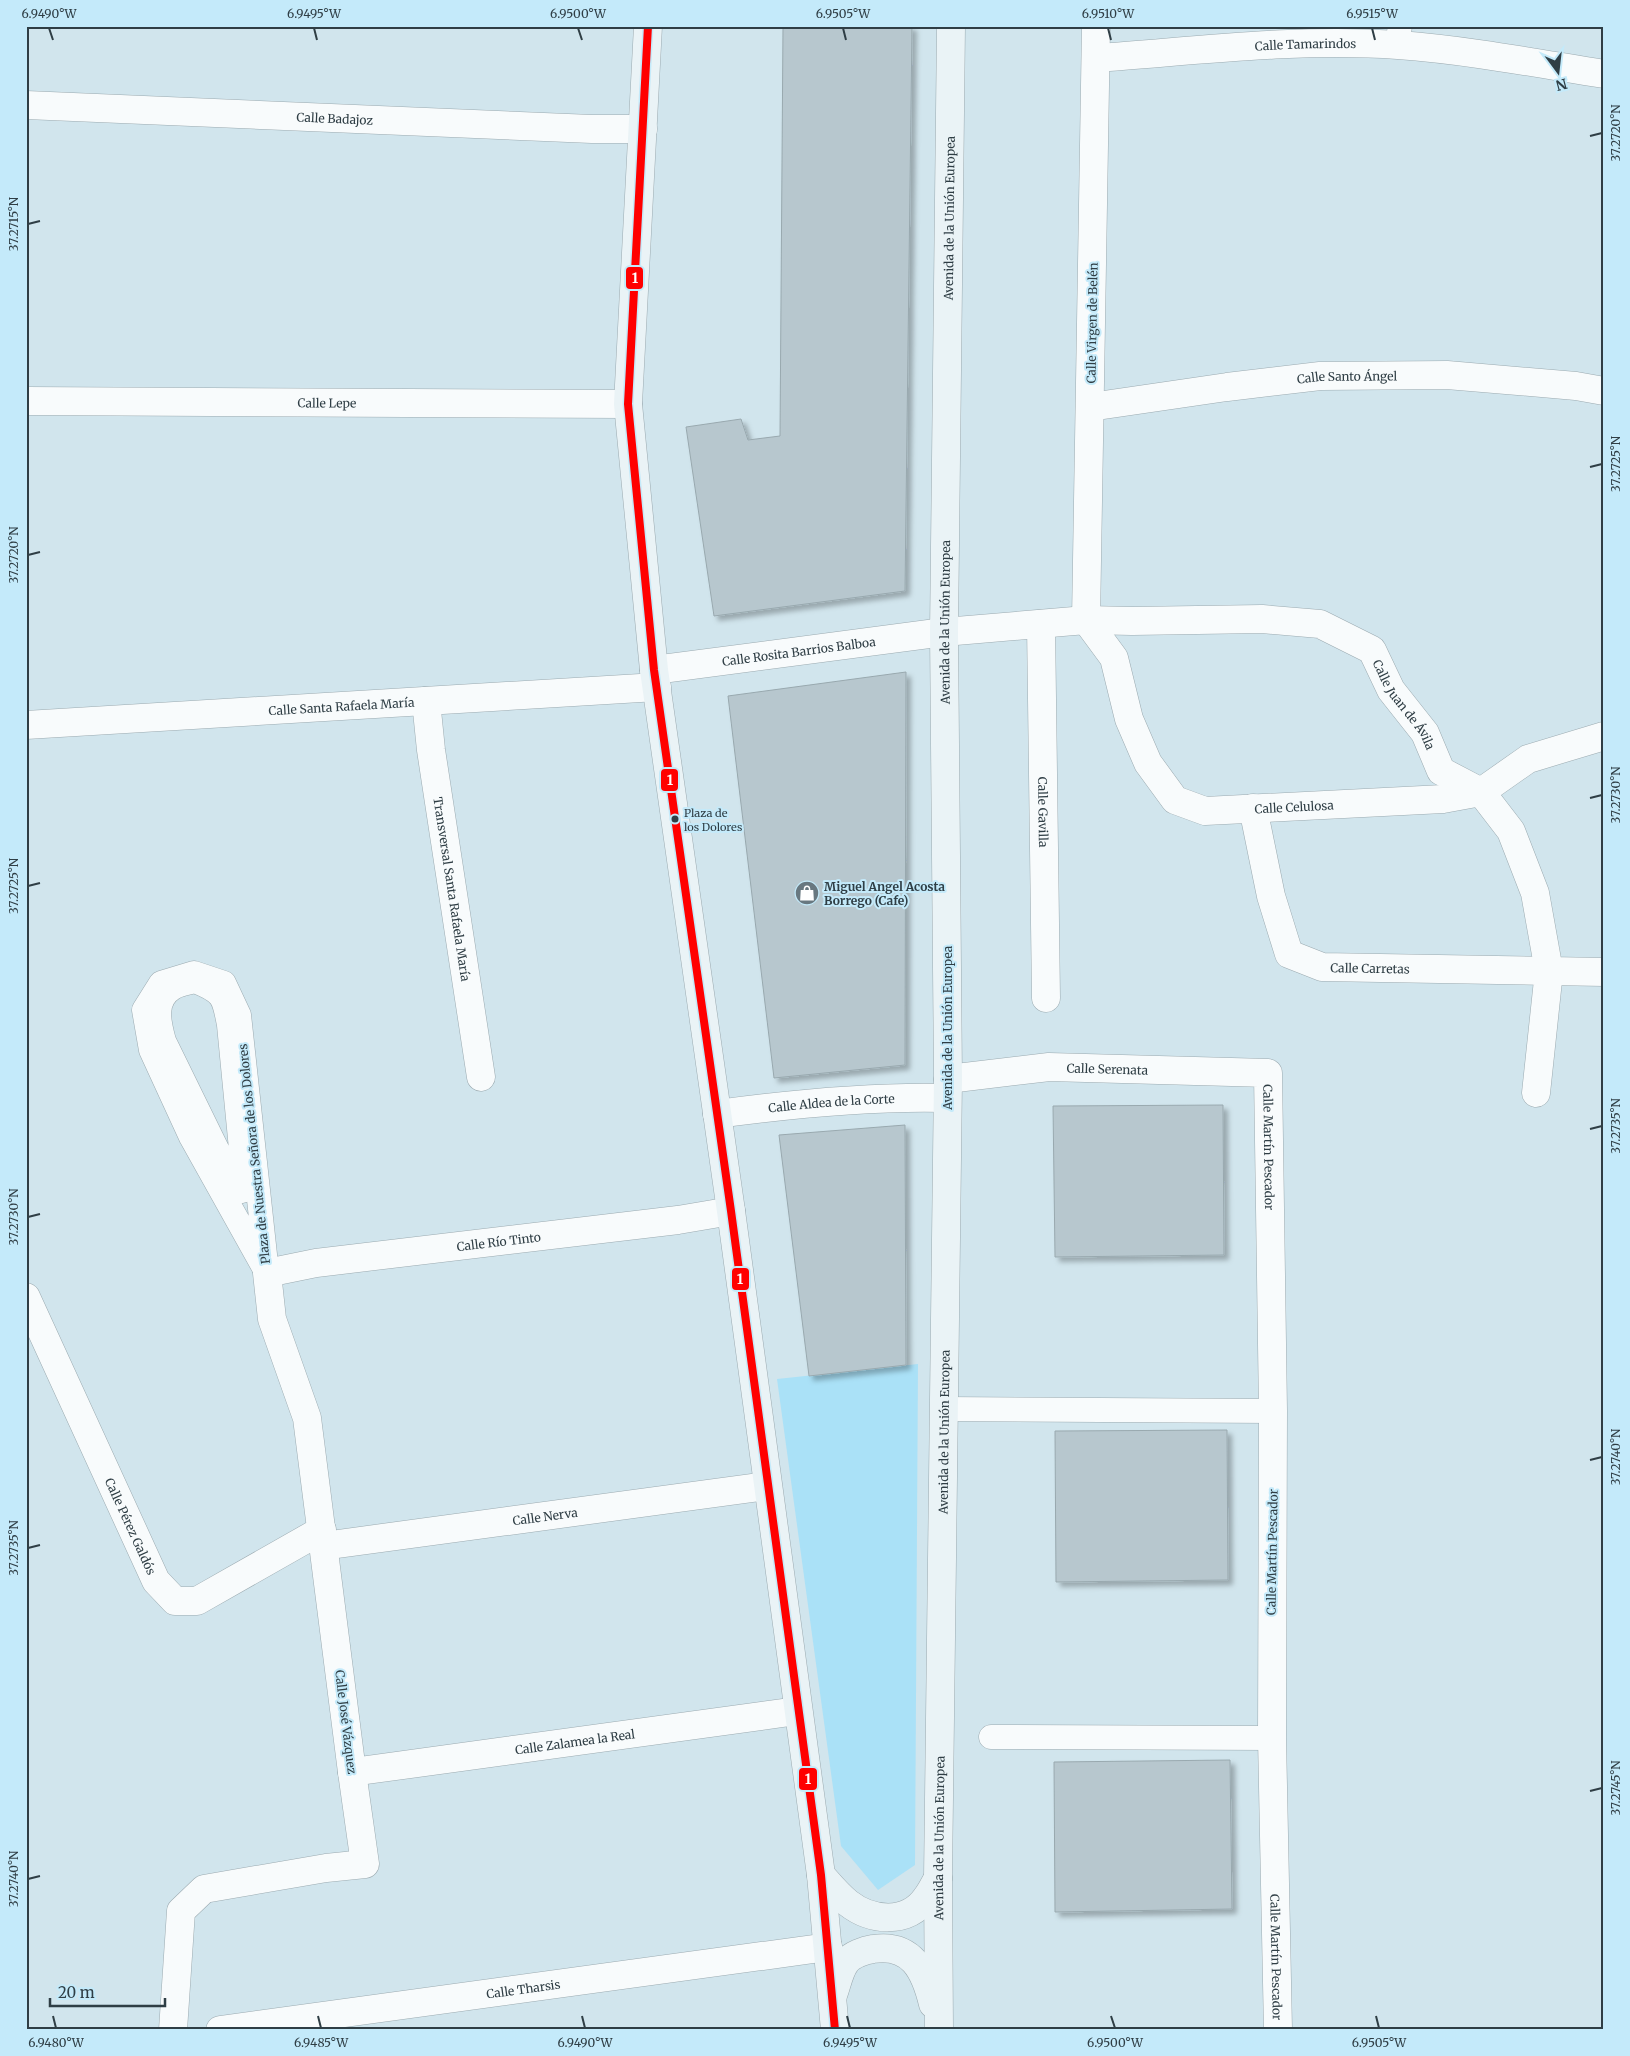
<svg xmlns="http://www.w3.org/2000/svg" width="1630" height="2056" font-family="Merriweather,serif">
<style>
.green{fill:#aae1f7}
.building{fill:#b7c7ce;stroke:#99a9af;filter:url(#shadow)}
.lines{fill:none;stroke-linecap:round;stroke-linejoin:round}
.pedestrian-casing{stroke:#9baab0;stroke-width:25}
.minor-casing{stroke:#9baab0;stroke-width:29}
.tertiary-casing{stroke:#9baab0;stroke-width:29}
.secondary-casing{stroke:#9baab0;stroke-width:29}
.pedestrian{stroke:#f8fbfc;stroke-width:24}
.minor{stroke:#f8fbfc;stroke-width:28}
.tertiary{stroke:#f8fbfc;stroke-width:28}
.secondary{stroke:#eaf3f6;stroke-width:28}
.bus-1-casing{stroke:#c4eafa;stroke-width:11}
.bus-1{stroke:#f00;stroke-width:8}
.ticks{fill:none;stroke:#2f3e45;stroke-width:2}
.bus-dot{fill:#2f3e45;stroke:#c4eafa;stroke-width:2}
.labels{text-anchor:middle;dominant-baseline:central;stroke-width:4;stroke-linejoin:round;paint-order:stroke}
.bus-label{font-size:11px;fill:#2f3e45;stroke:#c4eafa;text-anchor:start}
.street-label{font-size:12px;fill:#2f3e45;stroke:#c4eafa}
.poi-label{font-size:12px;font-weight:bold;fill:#2f3e45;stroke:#c4eafa;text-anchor:start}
.line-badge{stroke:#c4eafa;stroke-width:2}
.badge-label{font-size:14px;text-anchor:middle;font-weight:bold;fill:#fff}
.neatline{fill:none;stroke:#2f3e45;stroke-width:2}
.ticks-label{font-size:12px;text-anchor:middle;fill:#2f3e45}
</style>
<defs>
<filter id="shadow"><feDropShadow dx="4.5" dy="4.5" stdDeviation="2.5" flood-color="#0004"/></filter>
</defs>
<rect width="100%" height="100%" fill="#d1e5ed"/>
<!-- green -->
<polygon class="green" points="918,1364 915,1865 878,1890 841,1846 777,1379"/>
<!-- building -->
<g class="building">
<polygon points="783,26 912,26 905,591 714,616 686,427 741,419 748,440 780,436"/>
<polygon points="906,672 905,1065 774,1078 728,696"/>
<polygon points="1223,1105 1224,1255 1055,1257 1053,1106"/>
<polygon points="905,1125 906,1365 809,1376 779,1135"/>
<polygon points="1227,1430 1228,1580 1056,1582 1055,1431"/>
<polygon points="1230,1760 1232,1909 1055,1912 1054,1762"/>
</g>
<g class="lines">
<!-- pedestrian casing -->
<g class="pedestrian-casing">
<g id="pedestrian">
<polyline points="1397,45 1400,26"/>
<polygon points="194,973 224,983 239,1015 267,1273 191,1137 151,1050 144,1010 161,983"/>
<path d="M195 981C223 992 224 997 229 1025L245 1190 238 1192 164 1041C159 1023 153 1000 173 988 179 984 188 983 195 981Z"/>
<polyline points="943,1409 1273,1411"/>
<polyline points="991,1737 1272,1738"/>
</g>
</g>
<!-- minor casing -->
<g class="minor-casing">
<g id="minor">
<path id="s1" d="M1096 26 1086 620 1114 658 1129 719 1148 763 1175 800 1205 811 1443 799 1481 792 1528 759 1604 736"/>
<path id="s2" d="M1096 58C1196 51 1297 38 1398 45 1467 50 1535 63 1604 74"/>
<path id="s3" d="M26 105 592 129H643"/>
<path id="s4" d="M26 401 628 404"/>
<path id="s5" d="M1090 407 1227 387 1320 376 1447 375 1576 386 1604 391"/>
<path id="s6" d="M1041 624 1046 998"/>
<path id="s7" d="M426 701 431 750 481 1077"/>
<path id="s8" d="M26 725 657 687"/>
<path id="s9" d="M1253 808 1271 896 1289 954 1322 967 1549 971 1536 1093"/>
<path id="s10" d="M948 1079 1049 1067 1268 1073 1273 1411 1272 1738 1278 2030"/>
<path id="s11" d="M717 1114C791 1104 872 1096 947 1098"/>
<path id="s12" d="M26 1297 156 1581 175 1601H197L322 1530"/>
<path id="s13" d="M323 1546 767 1486"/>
<path id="s14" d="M352 1772 797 1711"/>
<path id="s15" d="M173 2030 181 1911 204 1889 326 1868 365 1864 352 1772 307 1418 272 1319 267 1273 316 1263 678 1220 731 1211"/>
</g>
</g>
<!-- tertiary casing -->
<g class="tertiary-casing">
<g id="tertiary">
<path id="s16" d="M654 670 944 632 1086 620 1132 621 1262 619 1320 624 1372 650 1391 690 1425 733 1441 771 1481 792 1511 831 1535 893 1549 971 1604 972"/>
<path id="s17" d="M220 2030 828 1947"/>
</g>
</g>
<!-- secondary casing -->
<g class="secondary-casing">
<g id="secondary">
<polyline points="648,26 628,404 654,670 731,1211 821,1875 835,2030"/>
<path d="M821 1875C829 1884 838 1895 848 1903 871 1921 907 1925 926 1898 931 1892 934 1885 938 1878"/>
<path d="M833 1995C837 1985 839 1971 846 1962 851 1955 865 1950 873 1949 912 1943 925 1971 933 2004"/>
<path id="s18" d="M939 2030 938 1878 948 1079 944 632 951 26"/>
</g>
</g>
<!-- pedestrian -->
<use href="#pedestrian" class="pedestrian"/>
<!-- minor -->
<use href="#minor" class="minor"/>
<!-- tertiary -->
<use href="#tertiary" class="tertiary"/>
<!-- secondary -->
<use href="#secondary" class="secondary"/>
<!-- bus-1 casing -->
<g class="bus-1-casing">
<polyline id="bus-1" points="648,26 628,404 654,670 731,1211 821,1875 835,2030"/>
</g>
<!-- bus-1 -->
<use href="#bus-1" class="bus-1"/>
</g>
<!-- ticks -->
<path class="ticks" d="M49 28 53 40M314 28 317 40M578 28 582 40M843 28 846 40M1108 28 1111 40M1372 28 1375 40M1590 136 1602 133M28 224 40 221M1590 467 1602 464M28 555 40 552M1590 798 1602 795M28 886 40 883M1590 1129 1602 1126M28 1217 40 1214M1590 1460 1602 1457M28 1548 40 1545M1590 1791 1602 1788M28 1879 40 1876M53 2016 56 2028M318 2016 321 2028M582 2016 585 2028M847 2016 850 2028M1111 2016 1115 2028M1376 2016 1379 2028"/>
<!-- icons -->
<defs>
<g id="shop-disc" transform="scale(1.25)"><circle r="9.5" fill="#687880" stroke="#c4eafa"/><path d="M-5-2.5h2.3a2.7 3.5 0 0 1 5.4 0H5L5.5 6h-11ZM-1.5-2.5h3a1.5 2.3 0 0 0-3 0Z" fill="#fff"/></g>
</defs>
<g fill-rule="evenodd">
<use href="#shop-disc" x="807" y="893"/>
</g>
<!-- markers -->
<circle class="bus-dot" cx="675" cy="819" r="4.5"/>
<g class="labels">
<!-- bus labels -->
<g class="bus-label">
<text x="684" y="813">Plaza de<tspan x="684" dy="14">los Dolores</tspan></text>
</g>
<!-- street labels -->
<g class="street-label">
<text stroke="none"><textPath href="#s2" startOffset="210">Calle Tamarindos</textPath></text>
<text stroke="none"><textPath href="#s3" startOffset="309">Calle Badajoz</textPath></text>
<text stroke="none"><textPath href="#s18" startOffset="1812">Avenida de la Unión Europea</textPath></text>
<text transform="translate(1092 323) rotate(-89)">Calle Virgen de Belén</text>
<text stroke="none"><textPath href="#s5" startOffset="259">Calle Santo Ángel</textPath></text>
<text stroke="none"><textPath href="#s4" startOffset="301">Calle Lepe</textPath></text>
<text stroke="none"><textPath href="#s18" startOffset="1408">Avenida de la Unión Europea</textPath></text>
<text stroke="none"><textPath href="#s16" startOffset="146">Calle Rosita Barrios Balboa</textPath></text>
<text stroke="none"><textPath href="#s16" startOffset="791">Calle Juan de Ávila</textPath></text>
<text stroke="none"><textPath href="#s8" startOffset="316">Calle Santa Rafaela María</textPath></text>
<text stroke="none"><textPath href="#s1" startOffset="919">Calle Celulosa</textPath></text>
<text stroke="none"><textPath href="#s6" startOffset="188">Calle Gavilla</textPath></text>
<text stroke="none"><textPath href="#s7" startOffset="190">Transversal Santa Rafaela María</textPath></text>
<text stroke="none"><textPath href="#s9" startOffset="234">Calle Carretas</textPath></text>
<text transform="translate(947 1028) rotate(-90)">Avenida de la Unión Europea</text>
<text stroke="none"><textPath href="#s10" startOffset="160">Calle Serenata</textPath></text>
<text stroke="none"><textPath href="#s11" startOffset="115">Calle Aldea de la Corte</textPath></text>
<text stroke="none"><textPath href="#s10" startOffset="395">Calle Martín Pescador</textPath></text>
<text transform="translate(254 1154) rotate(-96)">Plaza de Nuestra Señora de los Dolores</text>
<text stroke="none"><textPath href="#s15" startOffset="1149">Calle Río Tinto</textPath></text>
<text stroke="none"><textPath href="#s18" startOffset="598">Avenida de la Unión Europea</textPath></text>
<text stroke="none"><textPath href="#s13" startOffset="224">Calle Nerva</textPath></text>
<text stroke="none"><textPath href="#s12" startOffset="252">Calle Pérez Galdós</textPath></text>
<text transform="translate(1272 1552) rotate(-89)">Calle Martín Pescador</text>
<text transform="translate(346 1722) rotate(83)">Calle José Vázquez</text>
<text stroke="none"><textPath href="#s14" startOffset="225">Calle Zalamea la Real</textPath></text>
<text stroke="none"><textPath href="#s18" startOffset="192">Avenida de la Unión Europea</textPath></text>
<text stroke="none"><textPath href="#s10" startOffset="1205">Calle Martín Pescador</textPath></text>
<text stroke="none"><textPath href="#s17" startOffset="306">Calle Tharsis</textPath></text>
</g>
<!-- poi labels -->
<g class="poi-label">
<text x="824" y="886">Miguel Angel Acosta<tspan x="824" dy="14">Borrego (Cafe)</tspan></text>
</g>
</g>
<g class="line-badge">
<rect x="625" y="266" width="19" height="24" rx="5" fill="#f00"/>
<rect x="660" y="768" width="19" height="24" rx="5" fill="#f00"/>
<rect x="731" y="1267" width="19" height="24" rx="5" fill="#f00"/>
<rect x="798" y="1767" width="20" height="24" rx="5" fill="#f00"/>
</g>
<g class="badge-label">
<text x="635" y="283">1</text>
<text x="670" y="785">1</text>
<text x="740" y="1284">1</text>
<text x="808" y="1784">1</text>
</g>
<!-- border -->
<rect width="1630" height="2056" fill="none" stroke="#c4eafa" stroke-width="55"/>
<!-- north arrow -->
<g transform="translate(1558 72) rotate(165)" stroke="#c4eafa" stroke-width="4" paint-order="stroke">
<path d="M0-4L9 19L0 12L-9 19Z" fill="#2f3e45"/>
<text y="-8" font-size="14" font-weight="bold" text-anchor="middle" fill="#2f3e45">N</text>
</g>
<!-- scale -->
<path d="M50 1998v8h115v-8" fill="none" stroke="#2f3e45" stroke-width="2.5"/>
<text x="58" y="1998" font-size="15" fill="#2f3e45" stroke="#c4eafa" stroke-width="4" paint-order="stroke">20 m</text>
<rect x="28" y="28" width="1574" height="2000" class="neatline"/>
<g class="ticks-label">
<text x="49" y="18">6.9490°W</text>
<text x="314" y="18">6.9495°W</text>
<text x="578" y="18">6.9500°W</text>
<text x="843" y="18">6.9505°W</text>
<text x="1108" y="18">6.9510°W</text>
<text x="1372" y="18">6.9515°W</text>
<text transform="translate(1616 133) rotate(-90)" y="4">37.2720°N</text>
<text transform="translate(14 224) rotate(-90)" y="4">37.2715°N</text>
<text transform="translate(1616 464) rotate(-90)" y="4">37.2725°N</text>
<text transform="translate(14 555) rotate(-90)" y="4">37.2720°N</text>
<text transform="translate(1616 795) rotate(-90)" y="4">37.2730°N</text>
<text transform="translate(14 886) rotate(-90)" y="4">37.2725°N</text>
<text transform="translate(1616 1126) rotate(-90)" y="4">37.2735°N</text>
<text transform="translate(14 1217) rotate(-90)" y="4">37.2730°N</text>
<text transform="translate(1616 1457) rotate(-90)" y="4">37.2740°N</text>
<text transform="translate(14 1548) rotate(-90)" y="4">37.2735°N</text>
<text transform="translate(1616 1788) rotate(-90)" y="4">37.2745°N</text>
<text transform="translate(14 1879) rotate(-90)" y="4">37.2740°N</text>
<text x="56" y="2047">6.9480°W</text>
<text x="321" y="2047">6.9485°W</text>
<text x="585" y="2047">6.9490°W</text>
<text x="850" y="2047">6.9495°W</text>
<text x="1115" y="2047">6.9500°W</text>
<text x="1379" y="2047">6.9505°W</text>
</g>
</svg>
